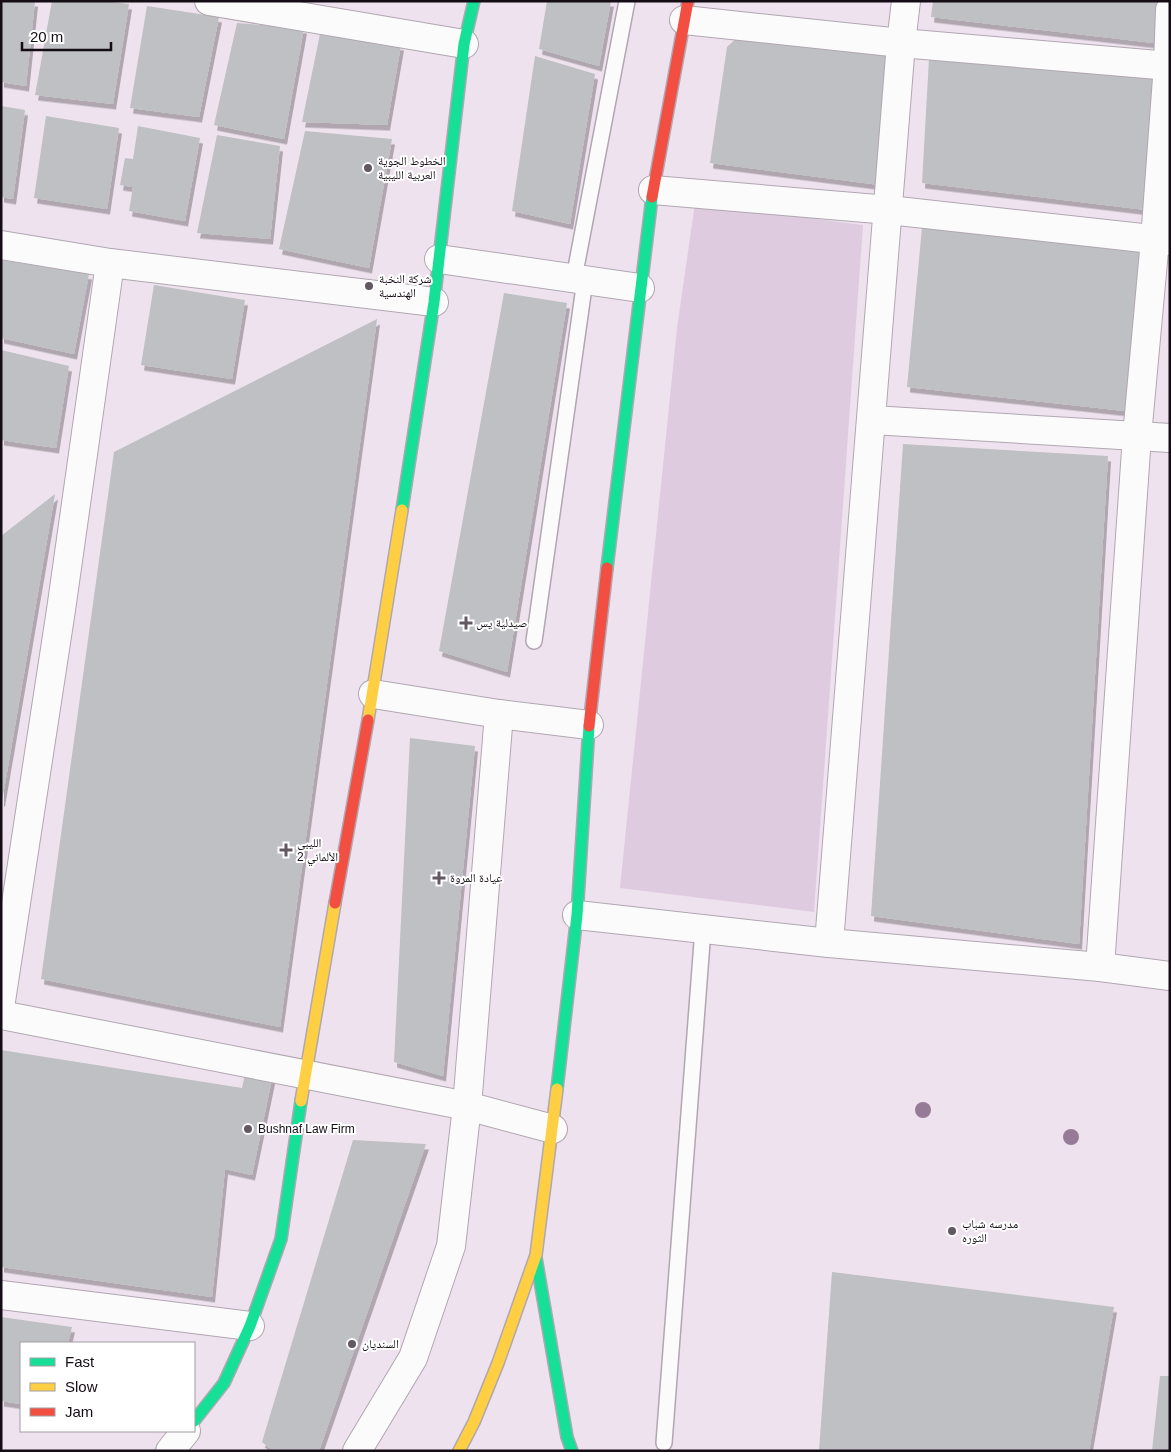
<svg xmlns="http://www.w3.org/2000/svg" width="1171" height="1452" font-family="Helvetica,'Noto Naskh Arabic',sans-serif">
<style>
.green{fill:#dfcbdf}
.building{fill:#bec0c3;filter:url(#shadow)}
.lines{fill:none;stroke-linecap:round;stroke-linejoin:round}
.lane-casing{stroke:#b0a7b0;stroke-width:18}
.street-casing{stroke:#b0a7b0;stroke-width:30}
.fast-casing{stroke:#b0a7b0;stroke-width:14}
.slow-casing{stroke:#b0a7b0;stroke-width:14}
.jam-casing{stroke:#b0a7b0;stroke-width:14}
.lane{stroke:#fcfbfc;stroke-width:15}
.street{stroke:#fcfbfc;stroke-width:28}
.fast{stroke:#16e098;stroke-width:11}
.slow{stroke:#ffcf43;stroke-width:11}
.jam{stroke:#f24e42;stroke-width:11}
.tree{fill:#967b96}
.poi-dot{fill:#615861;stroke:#fff;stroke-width:2}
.labels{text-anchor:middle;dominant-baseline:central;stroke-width:4;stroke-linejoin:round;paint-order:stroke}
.poi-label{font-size:12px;fill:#150d15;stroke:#fff;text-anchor:start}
</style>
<defs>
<filter id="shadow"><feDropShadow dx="3" dy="5.5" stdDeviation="0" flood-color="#0004"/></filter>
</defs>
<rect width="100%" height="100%" fill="#eee2ee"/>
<!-- green -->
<polygon class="green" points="695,203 863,225 814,912 620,888 677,328"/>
<!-- building -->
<g class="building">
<polygon points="1,1 35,1 26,86 1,82"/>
<polygon points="52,1 104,1 129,4 113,104 35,95"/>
<polygon points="547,1 611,1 599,66 539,49"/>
<polygon points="933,1 1157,1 1154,43 931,17"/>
<polygon points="147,6 219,17 199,117 130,108"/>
<polygon points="237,23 304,28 284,139 214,125"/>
<polygon points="320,34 401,45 387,125 302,122"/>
<polygon points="741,34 889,53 880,185 710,163 727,47"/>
<polygon points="535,56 595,74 570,224 512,211"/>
<polygon points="929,59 1154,76 1146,210 922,183"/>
<polygon points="1,106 25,110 13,199 1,197"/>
<polygon points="46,116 119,128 107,209 34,198"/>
<polygon points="138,126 200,138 185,221 129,211 133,187 120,185 125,158 133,159"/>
<polygon points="305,131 392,139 369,268 279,249"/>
<polygon points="217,135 280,146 270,239 197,233"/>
<polygon points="922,228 1145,251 1125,411 907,387"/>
<polygon points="1,260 89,274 74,354 1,338"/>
<polygon points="154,285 245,300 232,379 141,365"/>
<polygon points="504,293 567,303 507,672 439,651"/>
<polygon points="377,319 280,1027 41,979 114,452"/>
<polygon points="1,350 69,366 56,448 1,440"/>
<polygon points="903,444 1108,456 1079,944 871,916"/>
<polygon points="55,494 2,801 1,801 1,536"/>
<polygon points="410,738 475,746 443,1076 394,1062"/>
<polygon points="1,1050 242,1088 246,1069 273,1074 252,1175 225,1169 212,1297 1,1267"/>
<polygon points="353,1140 426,1144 319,1451 273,1451 262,1442"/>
<polygon points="832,1272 1114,1307 1089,1451 819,1451"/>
<polygon points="1,1317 72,1327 68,1343 21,1343 21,1404 1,1401"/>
<polygon points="1160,1376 1170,1376 1170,1451 1152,1451"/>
</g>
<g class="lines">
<!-- lane casing -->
<g class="lane-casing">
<g id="lane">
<polyline points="574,278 627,1"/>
<polyline points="534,641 585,280"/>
<polyline points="664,1443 703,929"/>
</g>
</g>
<!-- street casing -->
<g class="street-casing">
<g id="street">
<polyline points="209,1 464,44"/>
<polyline points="684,20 901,43 1170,66"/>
<polyline points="653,190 889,210 1170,241"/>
<polyline points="1,245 110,263 434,302"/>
<polyline points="439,259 640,288"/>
<polyline points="872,420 1170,438"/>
<polyline points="373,694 499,714"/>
<polyline points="577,915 829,943 1100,967 1170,976"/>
<polyline points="829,943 901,43 906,1"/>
<polyline points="1100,967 1137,436 1155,240 1168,65 1170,10"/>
<polyline points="1,1001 61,610 110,263"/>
<polyline points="1,1015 467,1106 553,1129"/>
<polyline points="1,1295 250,1326"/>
<polyline points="170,1451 186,1431"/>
<polyline points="357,1451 413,1358 451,1246 467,1106 499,714 589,725"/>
</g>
</g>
<!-- fast casing -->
<g class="fast-casing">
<g id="fast">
<polyline points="402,510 434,302 464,44 474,1"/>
<polyline points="607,568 652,197"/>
<polyline points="557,1089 577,915 589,726"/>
<polyline points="536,1258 567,1437 572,1451"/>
<polyline points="194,1421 224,1383 250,1326 281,1239 301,1101"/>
</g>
</g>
<!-- slow casing -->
<g class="slow-casing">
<g id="slow">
<polyline points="368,720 402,510"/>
<polyline points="301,1101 335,903"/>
<polyline points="459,1451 474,1422 498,1363 536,1255 557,1089"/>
</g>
</g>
<!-- jam casing -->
<g class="jam-casing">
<g id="jam">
<polyline points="652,197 688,1"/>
<polyline points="589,726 607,568"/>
<polyline points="335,903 368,720"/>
</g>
</g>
<!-- lane -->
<use href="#lane" class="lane"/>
<!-- street -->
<use href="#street" class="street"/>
<!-- fast -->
<use href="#fast" class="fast"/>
<!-- slow -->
<use href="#slow" class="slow"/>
<!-- jam -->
<use href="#jam" class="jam"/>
</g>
<!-- trees -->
<g class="tree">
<circle cx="923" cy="1110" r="8"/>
<circle cx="1071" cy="1137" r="8"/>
</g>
<!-- markers -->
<g class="poi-dot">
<circle cx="368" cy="168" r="5"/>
<circle cx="369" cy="286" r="5"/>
<path d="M463.5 615.5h5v5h5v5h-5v5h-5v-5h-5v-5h5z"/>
<path d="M283.5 842.5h5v5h5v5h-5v5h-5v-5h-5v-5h5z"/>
<path d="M436.5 870.5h5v5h5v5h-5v5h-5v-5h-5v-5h5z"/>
<circle cx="248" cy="1129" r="5"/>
<circle cx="952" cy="1231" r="5"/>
<circle cx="352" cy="1344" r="5"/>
</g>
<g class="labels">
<!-- poi labels -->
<g class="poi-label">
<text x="378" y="161">الخطوط الجوية<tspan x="378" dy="14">العربية الليبية</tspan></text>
<text x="379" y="279">شركة النخبة<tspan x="379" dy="14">الهندسية</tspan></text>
<text x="476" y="623">صيدلية يس</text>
<text x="297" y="843">الليبي<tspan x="297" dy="14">الألماني 2</tspan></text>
<text x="450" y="878">عيادة المروة</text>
<text x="258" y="1129">Bushnaf Law Firm</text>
<text x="962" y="1224">مدرسه شباب<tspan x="962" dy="14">الثوره</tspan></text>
<text x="362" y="1344">السنديان</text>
</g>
</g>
<!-- border -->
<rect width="1171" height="1452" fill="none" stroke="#150d15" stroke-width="5"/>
<!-- legend -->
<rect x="20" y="1342" width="175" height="90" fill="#ffffff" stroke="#a19ea1"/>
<rect x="30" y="1358" width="25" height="8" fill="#16e098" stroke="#a19ea1"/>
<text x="65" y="1367" font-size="15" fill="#150d15">Fast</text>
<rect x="30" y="1383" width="25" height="8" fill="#ffcf43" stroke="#a19ea1"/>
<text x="65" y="1392" font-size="15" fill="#150d15">Slow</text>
<rect x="30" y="1408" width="25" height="8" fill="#f24e42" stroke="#a19ea1"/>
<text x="65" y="1417" font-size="15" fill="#150d15">Jam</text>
<!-- scale -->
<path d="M22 42v8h89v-8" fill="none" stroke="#150d15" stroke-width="2.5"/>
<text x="30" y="42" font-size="15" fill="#150d15" stroke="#ffffff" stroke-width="4" paint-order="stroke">20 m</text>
</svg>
